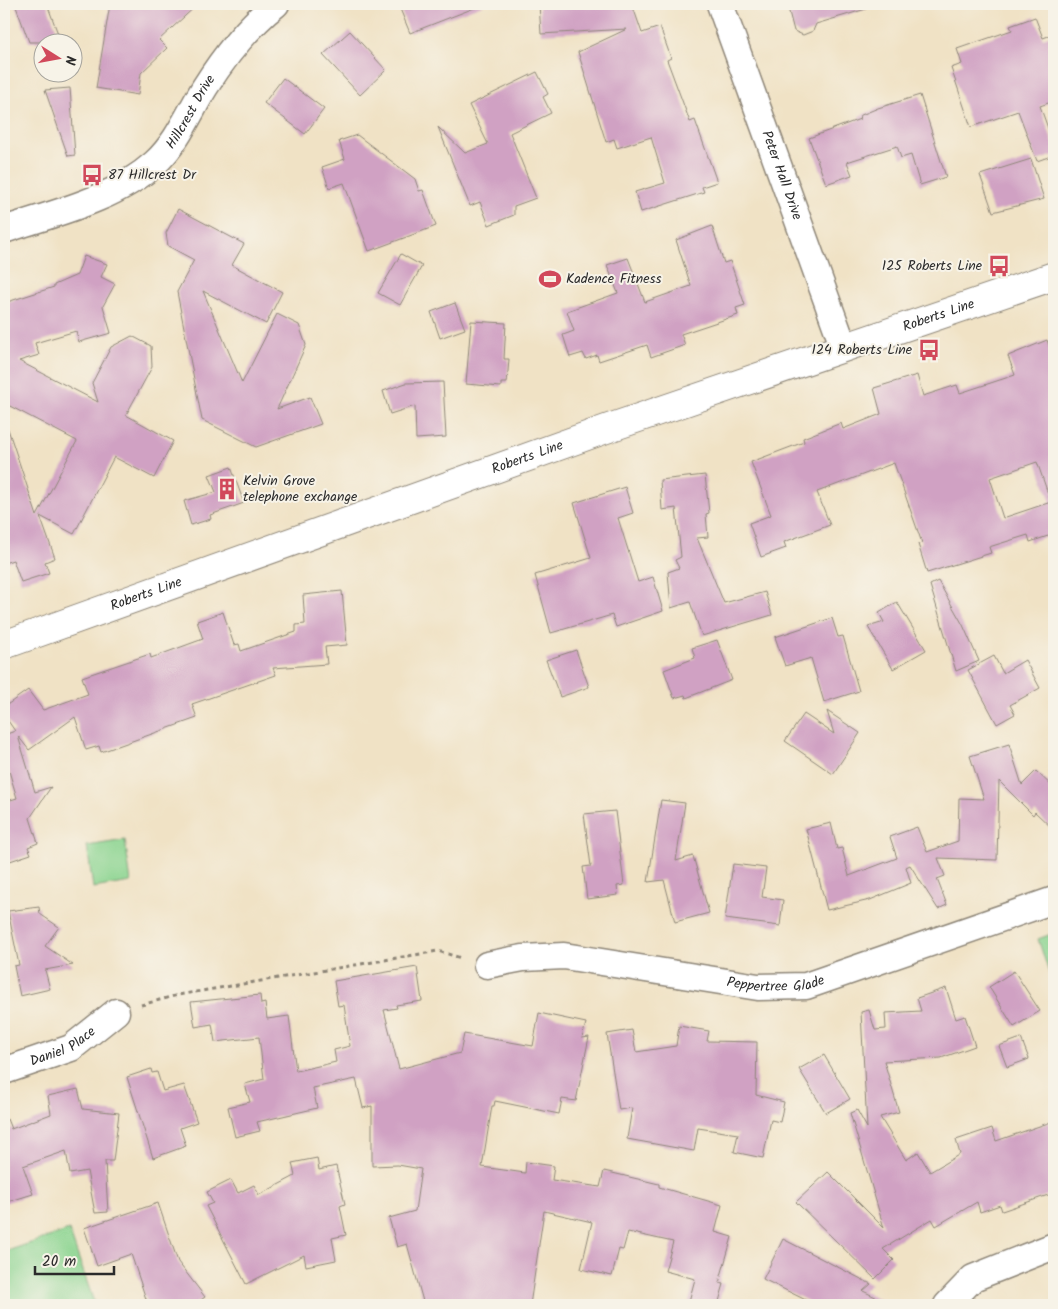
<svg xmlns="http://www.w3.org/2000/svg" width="1058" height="1309" font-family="Kalam,sans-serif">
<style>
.green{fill:#8bd490;stroke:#5b805e}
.building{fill:#d0a1c3;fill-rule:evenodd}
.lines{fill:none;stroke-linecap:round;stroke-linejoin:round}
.minor-casing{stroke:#8e8678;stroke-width:29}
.secondary-casing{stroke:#8e8678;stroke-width:30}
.path{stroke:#8e8678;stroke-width:3;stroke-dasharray:4 4;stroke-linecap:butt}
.minor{stroke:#fff;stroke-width:26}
.secondary{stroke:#fff;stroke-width:28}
.labels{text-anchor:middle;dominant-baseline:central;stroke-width:4;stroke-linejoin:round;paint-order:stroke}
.street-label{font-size:14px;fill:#2b2b2b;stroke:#f7f3e8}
.poi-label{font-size:14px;fill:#2b2b2b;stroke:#f7f3e8;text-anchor:start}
</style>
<rect width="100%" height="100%" fill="#f7f3e8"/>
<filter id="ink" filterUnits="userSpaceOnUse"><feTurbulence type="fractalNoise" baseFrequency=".02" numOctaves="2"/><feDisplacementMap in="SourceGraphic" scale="10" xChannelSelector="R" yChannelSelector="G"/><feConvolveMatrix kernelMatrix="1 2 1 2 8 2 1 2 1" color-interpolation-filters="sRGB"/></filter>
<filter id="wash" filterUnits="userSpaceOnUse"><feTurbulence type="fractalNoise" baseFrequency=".0096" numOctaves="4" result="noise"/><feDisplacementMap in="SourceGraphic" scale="20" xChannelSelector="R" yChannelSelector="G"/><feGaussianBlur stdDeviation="1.12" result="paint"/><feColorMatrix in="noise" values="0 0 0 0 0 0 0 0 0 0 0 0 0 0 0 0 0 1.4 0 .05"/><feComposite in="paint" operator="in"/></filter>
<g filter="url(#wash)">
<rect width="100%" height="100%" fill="#f0e2c5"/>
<!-- green -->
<g class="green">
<polygon points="125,840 131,882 93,888 87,846"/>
<polygon points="1054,933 1054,988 1038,939"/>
<polygon points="69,1230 95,1305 4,1305 4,1252"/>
</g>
<g id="blocks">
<!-- building -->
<g class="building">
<polygon points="15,4 47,4 61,42 29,42"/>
<polygon points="110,4 198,4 159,40 167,48 141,73 138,95 96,88"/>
<polygon points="398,4 482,4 482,5 410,33"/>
<polygon points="539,4 632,4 642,33 660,27 671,58 667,60 690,122 695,120 717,182 702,187 704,192 641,212 635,192 665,183 651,137 617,148 614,139 606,142 578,52 627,29 541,34"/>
<polygon points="787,4 865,4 866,9 816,24 813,31 803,35 794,31"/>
<polygon points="1035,17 1043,38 1054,34 1054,101 1040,106 1054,145 1054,155 1037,161 1018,111 971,127 951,68 962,64 957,49 1012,30 1010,26"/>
<polygon points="350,31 386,70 360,95 323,55"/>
<polygon points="537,72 548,94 543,97 551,113 510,133 536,198 514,206 514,215 489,225 480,202 470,206 438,127 465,153 488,144 469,105"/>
<polygon points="283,78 324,109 305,134 264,103"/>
<polygon points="70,88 75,155 68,156 45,90"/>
<polygon points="920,95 946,177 920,185 911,155 901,158 897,146 847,162 852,175 826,184 809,138 860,119 859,116 878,108"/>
<polygon points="357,135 415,179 419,191 423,190 436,226 369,251 344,183 329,188 322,167 345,159 339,141"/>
<polygon points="1031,159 1044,199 993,212 980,175"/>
<polygon points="178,209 244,244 232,265 282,292 266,324 203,291 242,383 277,314 299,325 306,345 277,409 310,397 321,424 256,447 202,420 177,292 194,260 168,246 166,233"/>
<polygon points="712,226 724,263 730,261 745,305 736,308 738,315 681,334 685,345 651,357 647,345 599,361 597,355 586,359 583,353 570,357 563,335 574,331 567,311 618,293 607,265 628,258 645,302 691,286 676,240"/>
<polygon points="401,254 422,266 400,305 378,293"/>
<polygon points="84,256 107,264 101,277 115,284 103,306 111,333 79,342 76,331 35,343 39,355 19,361 98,402 92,383 111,347 132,336 151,346 152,367 126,415 173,441 154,478 114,457 74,534 40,516 55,558 45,562 49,573 21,582 13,560 4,563 4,430 8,429 37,516 77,441 4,403 4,303 54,287 54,285 77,275"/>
<polygon points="455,303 465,329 440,338 431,312"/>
<polygon points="471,321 506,323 504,359 509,359 507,383 501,383 501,387 466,384"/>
<path d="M1047 340 1054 359V534L1030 542 1028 535 989 547 991 553 927 573 918 544 922 543 894 463 817 492 830 525 784 542 786 548 761 557 749 523 771 515 751 462 804 442 803 438 841 423 843 429 881 414 874 388 917 375 923 396 957 385 960 393 1015 375 1008 356ZM1037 462 1051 502 1003 518 990 478Z"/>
<polygon points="443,382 446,437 416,439 415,406 390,414 383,391 406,383"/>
<polygon points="231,467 244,503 210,515 211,519 191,525 184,501 216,492 209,475"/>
<polygon points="705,475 709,513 706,514 708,537 697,538 724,603 765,592 772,615 702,636 690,602 671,608 668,572 679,568 675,560 681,557 676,508 662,510 660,480"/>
<polygon points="625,487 633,513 618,518 638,582 653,577 663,611 616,627 612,615 551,633 535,575 591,558 574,503"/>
<polygon points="938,581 963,625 979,661 956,671 930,585"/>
<polygon points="342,591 347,645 325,647 327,664 273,668 276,675 192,704 197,718 101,752 99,746 86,750 75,717 29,750 18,736 35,792 51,787 30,818 38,843 28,847 31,854 4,863 4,802 17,798 4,754 4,735 15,731 4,715 4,707 28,690 43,710 88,694 82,677 150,654 151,658 203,639 197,621 223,612 234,645 239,644 241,651 296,632 296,625 305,624 303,595"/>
<polygon points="897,602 926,650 893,669 868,627 884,622 879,613"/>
<polygon points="832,618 838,637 843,636 859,691 824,702 811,658 785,666 775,637"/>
<polygon points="717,640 732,680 686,698 685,695 674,698 664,670 695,658 692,648"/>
<polygon points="576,650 589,687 560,697 546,660"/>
<polygon points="994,656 1003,673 1025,660 1040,688 1010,705 1015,714 997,724 968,670"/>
<polygon points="827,711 860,733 833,774 785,741 804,714 834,734"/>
<polygon points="1009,744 1022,785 1036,771 1054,788 1054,830 1035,812 1033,815 999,781 997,860 938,858 945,876 937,879 947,905 938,909 910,865 906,867 911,883 870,900 827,910 806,829 831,823 837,849 842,848 849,876 897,858 890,837 917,827 927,852 958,841 959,798 984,799 970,756"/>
<polygon points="661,800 685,803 676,861 693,856 709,913 675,922 664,880 648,882"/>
<polygon points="615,811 624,885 617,886 618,895 587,899 583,867 591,866 584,814"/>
<polygon points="733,864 766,868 762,897 783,900 780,926 725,919"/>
<polygon points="39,907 40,914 59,927 45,946 73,965 45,970 50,989 20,996 14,966 19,965 8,911"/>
<polygon points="417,967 422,1001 396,1005 397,1008 384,1010 399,1069 460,1053 464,1034 533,1046 539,1013 586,1023 582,1038 589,1037 576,1101 562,1099 559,1114 495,1101 494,1106 492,1106 482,1167 525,1173 526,1162 554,1166 552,1180 600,1187 604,1171 659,1184 659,1187 722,1205 715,1232 732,1237 719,1283 724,1284 718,1305 688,1305 695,1279 665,1271 673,1242 628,1232 623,1250 619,1249 612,1276 581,1269 592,1222 544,1211 530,1305 424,1305 407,1244 397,1247 389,1218 415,1211 421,1169 398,1165 372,1166 372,1106 363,1108 356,1079 313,1088 317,1108 257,1122 260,1131 235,1137 228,1107 250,1102 245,1084 264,1079 259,1037 215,1042 212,1024 195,1027 191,1002 260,995 261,1004 265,1003 267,1019 289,1016 296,1071 336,1062 334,1050 350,1046 344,1005 338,1006 334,981"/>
<polygon points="1014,971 1040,1011 1014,1027 989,987"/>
<polygon points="946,988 956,1019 965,1016 975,1046 941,1058 884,1061 899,1112 880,1117 906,1160 918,1152 930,1172 960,1154 956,1140 992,1128 996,1141 1054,1121 1054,1193 1002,1211 1000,1205 980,1212 977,1202 936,1226 932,1219 883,1249 894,1260 875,1279 796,1202 828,1172 884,1228 850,1113 857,1110 867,1128 861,1012 869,1010 875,1030 886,1029 885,1013 921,1011 917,998"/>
<polygon points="679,1026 709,1031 707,1041 757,1042 756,1095 784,1102 780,1122 771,1120 763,1158 734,1152 738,1134 698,1128 694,1151 627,1139 632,1108 619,1110 607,1034 632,1030 636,1052 676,1046"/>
<polygon points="1021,1038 1029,1059 1007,1067 999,1046"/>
<polygon points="824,1055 850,1099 826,1113 799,1069"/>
<polygon points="151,1069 152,1073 157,1072 163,1091 184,1085 197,1122 180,1128 186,1146 153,1158 127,1077"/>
<polygon points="78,1089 83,1109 119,1113 113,1161 105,1161 108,1212 95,1213 87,1171 70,1174 66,1151 23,1166 33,1194 4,1203 4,1120 7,1119 11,1129 51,1114 48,1096"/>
<polygon points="317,1158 319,1170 336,1166 345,1204 340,1206 346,1235 332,1238 336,1260 306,1266 304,1255 246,1284 206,1206 213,1203 207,1192 231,1180 238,1193 254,1185 259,1195 295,1176 292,1163"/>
<polygon points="158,1203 178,1262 205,1297 194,1305 148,1305 131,1254 97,1266 84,1228"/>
<polygon points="783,1239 871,1284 863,1291 892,1305 816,1305 763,1279"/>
</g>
</g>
</g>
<g filter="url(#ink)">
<use href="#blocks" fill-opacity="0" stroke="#8e8678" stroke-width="1"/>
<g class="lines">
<!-- minor casing -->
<g class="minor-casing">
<g id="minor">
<path id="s1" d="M720 4 844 348"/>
<path id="s2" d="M4 230C54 213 114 200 155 163 178 142 189 113 205 87 224 57 248 26 276 4"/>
<path id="s3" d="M487 965 523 958 564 956 758 987 806 986 1054 900"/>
<path id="s4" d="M4 1071 71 1048 116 1012"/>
<polyline points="947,1305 973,1278 1054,1246"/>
</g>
</g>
<!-- secondary casing -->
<g class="secondary-casing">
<g id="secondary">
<path id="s5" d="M4 645 609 428 1054 276"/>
</g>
</g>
<!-- path -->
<polyline class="path" points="141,1005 178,995 438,951 461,958"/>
<!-- minor -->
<use href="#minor" class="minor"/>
<!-- secondary -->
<use href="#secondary" class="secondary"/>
</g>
</g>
<!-- icons -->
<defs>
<g id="bus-bare" transform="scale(1.725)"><path d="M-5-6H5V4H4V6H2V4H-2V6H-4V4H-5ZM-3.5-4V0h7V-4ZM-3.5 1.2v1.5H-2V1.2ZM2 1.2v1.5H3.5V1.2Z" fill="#d1495b" stroke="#f7f3e8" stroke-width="2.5" paint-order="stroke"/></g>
<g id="stadium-bare" transform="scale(1.725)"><path d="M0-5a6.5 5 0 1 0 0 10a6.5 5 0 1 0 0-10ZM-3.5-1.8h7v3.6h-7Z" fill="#d1495b" stroke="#f7f3e8" stroke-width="2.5" paint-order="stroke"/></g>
<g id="building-bare" transform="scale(1.725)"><path d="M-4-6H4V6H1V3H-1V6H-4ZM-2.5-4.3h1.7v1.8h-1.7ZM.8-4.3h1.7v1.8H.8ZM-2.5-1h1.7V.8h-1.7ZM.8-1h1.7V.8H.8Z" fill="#d1495b" stroke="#f7f3e8" stroke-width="2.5" paint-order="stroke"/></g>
</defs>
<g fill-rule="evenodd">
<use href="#bus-bare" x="92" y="175"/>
<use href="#bus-bare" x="999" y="266"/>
<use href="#stadium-bare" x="550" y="279"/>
<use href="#bus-bare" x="929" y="350"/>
<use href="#building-bare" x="227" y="489"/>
</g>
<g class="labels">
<!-- street labels -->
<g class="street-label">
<text stroke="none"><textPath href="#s2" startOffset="229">Hillcrest Drive</textPath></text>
<text stroke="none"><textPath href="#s1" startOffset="182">Peter Hall Drive</textPath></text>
<text stroke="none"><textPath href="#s5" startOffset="991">Roberts Line</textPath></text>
<text stroke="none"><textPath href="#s5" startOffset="556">Roberts Line</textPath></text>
<text stroke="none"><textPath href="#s5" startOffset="151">Roberts Line</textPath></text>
<text stroke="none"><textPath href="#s3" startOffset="292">Peppertree Glade</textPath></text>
<text stroke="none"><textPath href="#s4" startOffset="64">Daniel Place</textPath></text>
</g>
<!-- poi labels -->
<g class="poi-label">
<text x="108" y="175">87 Hillcrest Dr</text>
<text x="982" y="266" text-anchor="end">125 Roberts Line</text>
<text x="566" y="279">Kadence Fitness</text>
<text x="912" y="350" text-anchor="end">124 Roberts Line</text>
<text x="243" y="481">Kelvin Grove<tspan x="243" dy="16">telephone exchange</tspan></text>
</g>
</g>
<!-- margin -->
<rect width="1058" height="1309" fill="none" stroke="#f7f3e8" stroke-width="20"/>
<!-- north arrow -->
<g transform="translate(58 58) rotate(101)"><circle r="24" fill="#f7f3e8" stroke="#a5a39c"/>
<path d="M0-4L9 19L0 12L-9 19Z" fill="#d1495b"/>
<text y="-8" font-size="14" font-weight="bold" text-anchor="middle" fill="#2b2b2b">N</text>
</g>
<!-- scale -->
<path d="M35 1266v8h79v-8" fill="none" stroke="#2b2b2b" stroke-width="2.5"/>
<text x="42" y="1266" font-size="15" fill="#2b2b2b" stroke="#f7f3e8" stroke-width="4" paint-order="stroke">20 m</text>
</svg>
